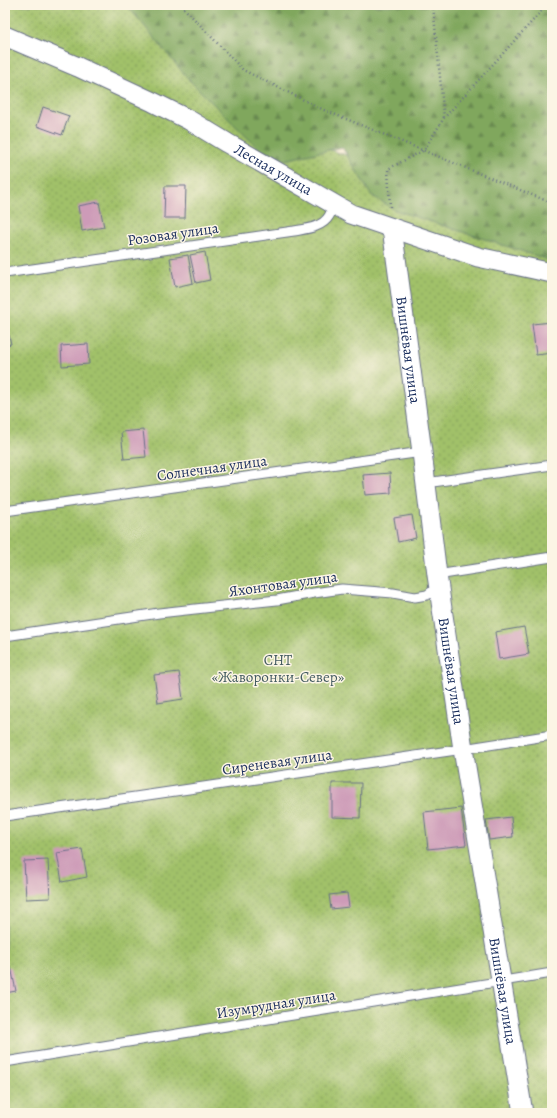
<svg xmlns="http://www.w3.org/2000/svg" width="557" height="1118" font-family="Alegreya,serif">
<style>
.grass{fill:url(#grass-dots);stroke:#5e7864}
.forest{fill:url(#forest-firs);stroke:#4e6b5e}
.building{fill:#cd9bb8}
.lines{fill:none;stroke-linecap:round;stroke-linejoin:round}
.lane-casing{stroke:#687087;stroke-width:11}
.street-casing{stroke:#687087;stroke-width:21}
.path{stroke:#687087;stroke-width:2.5;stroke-dasharray:1 3;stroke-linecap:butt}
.lane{stroke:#fff;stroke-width:9}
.street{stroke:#fff;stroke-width:19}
.labels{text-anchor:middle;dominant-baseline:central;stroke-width:3;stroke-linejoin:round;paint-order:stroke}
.street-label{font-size:15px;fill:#1b2f5e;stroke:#fcf5e5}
.park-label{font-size:15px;fill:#435b61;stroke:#fcf5e5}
</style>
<defs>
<pattern id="grass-dots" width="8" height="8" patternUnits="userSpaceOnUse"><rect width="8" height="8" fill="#a1c169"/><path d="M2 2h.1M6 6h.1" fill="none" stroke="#829d5a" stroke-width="1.8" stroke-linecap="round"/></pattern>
<pattern id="forest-firs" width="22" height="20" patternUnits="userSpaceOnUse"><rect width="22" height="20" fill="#80a75d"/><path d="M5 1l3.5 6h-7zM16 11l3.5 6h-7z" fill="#688850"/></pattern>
</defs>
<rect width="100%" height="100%" fill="#fcf5e5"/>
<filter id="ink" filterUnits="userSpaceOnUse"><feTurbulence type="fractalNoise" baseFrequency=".025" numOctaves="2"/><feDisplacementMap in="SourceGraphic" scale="8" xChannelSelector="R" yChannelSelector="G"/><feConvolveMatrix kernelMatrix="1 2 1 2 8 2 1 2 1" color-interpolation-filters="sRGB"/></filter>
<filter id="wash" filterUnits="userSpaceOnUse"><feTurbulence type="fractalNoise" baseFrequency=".012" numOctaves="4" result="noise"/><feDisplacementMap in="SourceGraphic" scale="16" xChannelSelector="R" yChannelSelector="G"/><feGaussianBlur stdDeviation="0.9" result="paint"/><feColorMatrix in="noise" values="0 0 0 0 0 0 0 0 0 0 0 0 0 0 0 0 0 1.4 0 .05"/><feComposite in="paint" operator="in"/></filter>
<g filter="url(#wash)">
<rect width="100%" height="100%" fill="#f6ead2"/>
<!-- grass -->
<polygon class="grass" points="5,5 159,5 259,126 552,224 552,1113 5,1113"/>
<!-- forest -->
<polygon class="forest" points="127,5 552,5 552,261 395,210 371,195 342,147 285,160 260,150 189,80"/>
<g id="blocks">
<!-- building -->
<g class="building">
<polygon points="43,107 69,116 62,135 37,126"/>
<polygon points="165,186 186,186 185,218 164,218"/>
<polygon points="99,202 104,227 82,231 78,206"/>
<polygon points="205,252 210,280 196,283 190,255"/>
<polygon points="188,255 193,283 175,287 170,258"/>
<polygon points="5,319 11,344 5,345"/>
<polygon points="552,322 552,353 536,355 532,324"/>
<polygon points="88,344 89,364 62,366 61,346"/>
<polygon points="143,430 146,457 124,459 121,432"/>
<polygon points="390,473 391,493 365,495 363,475"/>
<polygon points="412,515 416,538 398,542 394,518"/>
<polygon points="524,627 529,654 499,659 495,632"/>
<polygon points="179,672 183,699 158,703 154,675"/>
<polygon points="332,783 361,783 360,818 332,817"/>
<polygon points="461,808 466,845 428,849 424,812"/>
<polygon points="511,817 513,837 489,840 486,820"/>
<polygon points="82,849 87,877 62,882 57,853"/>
<polygon points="48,860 50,898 26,899 24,861"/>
<polygon points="347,893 349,907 331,909 329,895"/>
<polygon points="11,967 16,991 5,993 5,968"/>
</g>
</g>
</g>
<g filter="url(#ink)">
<use href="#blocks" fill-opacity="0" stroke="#687087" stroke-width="1"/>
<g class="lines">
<!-- lane casing -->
<g class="lane-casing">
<g id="lane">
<path d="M5 273 294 231C305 229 322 228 329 216 331 213 332 208 333 204"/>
<polyline points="426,483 552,465"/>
<polyline points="5,511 422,452"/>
<polyline points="5,636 159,613 277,600 314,593 342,589 393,593 415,597 427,595 434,590 437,575 552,557"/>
<polyline points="5,816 463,749 552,735"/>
<polyline points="5,1062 552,973"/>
</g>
</g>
<!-- street casing -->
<g class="street-casing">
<g id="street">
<path id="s1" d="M5 36 78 67 153 102 189 120 227 143 351 214 478 257 552 273"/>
<path id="s2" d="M392 228 422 452 437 575 463 749 523 1113"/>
</g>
</g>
<!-- path -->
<g class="path">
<polyline points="181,5 243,70 324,110 552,203"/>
<polyline points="433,5 444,118"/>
<polyline points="390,207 388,169 424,150 444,118 547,5"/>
</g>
<!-- lane -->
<use href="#lane" class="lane"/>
<!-- street -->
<use href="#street" class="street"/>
</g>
</g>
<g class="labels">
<!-- street labels -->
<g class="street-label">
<text stroke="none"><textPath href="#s1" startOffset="300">Лесная улица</textPath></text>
<text transform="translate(173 234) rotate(-8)">Розовая улица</text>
<text stroke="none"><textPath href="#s2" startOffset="123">Вишнёвая улица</textPath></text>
<text transform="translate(212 468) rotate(-8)">Солнечная улица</text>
<text transform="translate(283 584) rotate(-8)">Яхонтовая улица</text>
<text stroke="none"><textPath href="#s2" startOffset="447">Вишнёвая улица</textPath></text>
<text transform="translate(277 762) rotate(-8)">Сиреневая улица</text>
<text stroke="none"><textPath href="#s2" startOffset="771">Вишнёвая улица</textPath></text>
<text transform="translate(276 1004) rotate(-9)">Изумрудная улица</text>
</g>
<!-- park labels -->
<g class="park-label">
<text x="278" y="660">СНТ<tspan x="278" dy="17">«Жаворонки-Север»</tspan></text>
</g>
</g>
<!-- margin -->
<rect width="557" height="1118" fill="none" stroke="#fcf5e5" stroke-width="20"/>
</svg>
